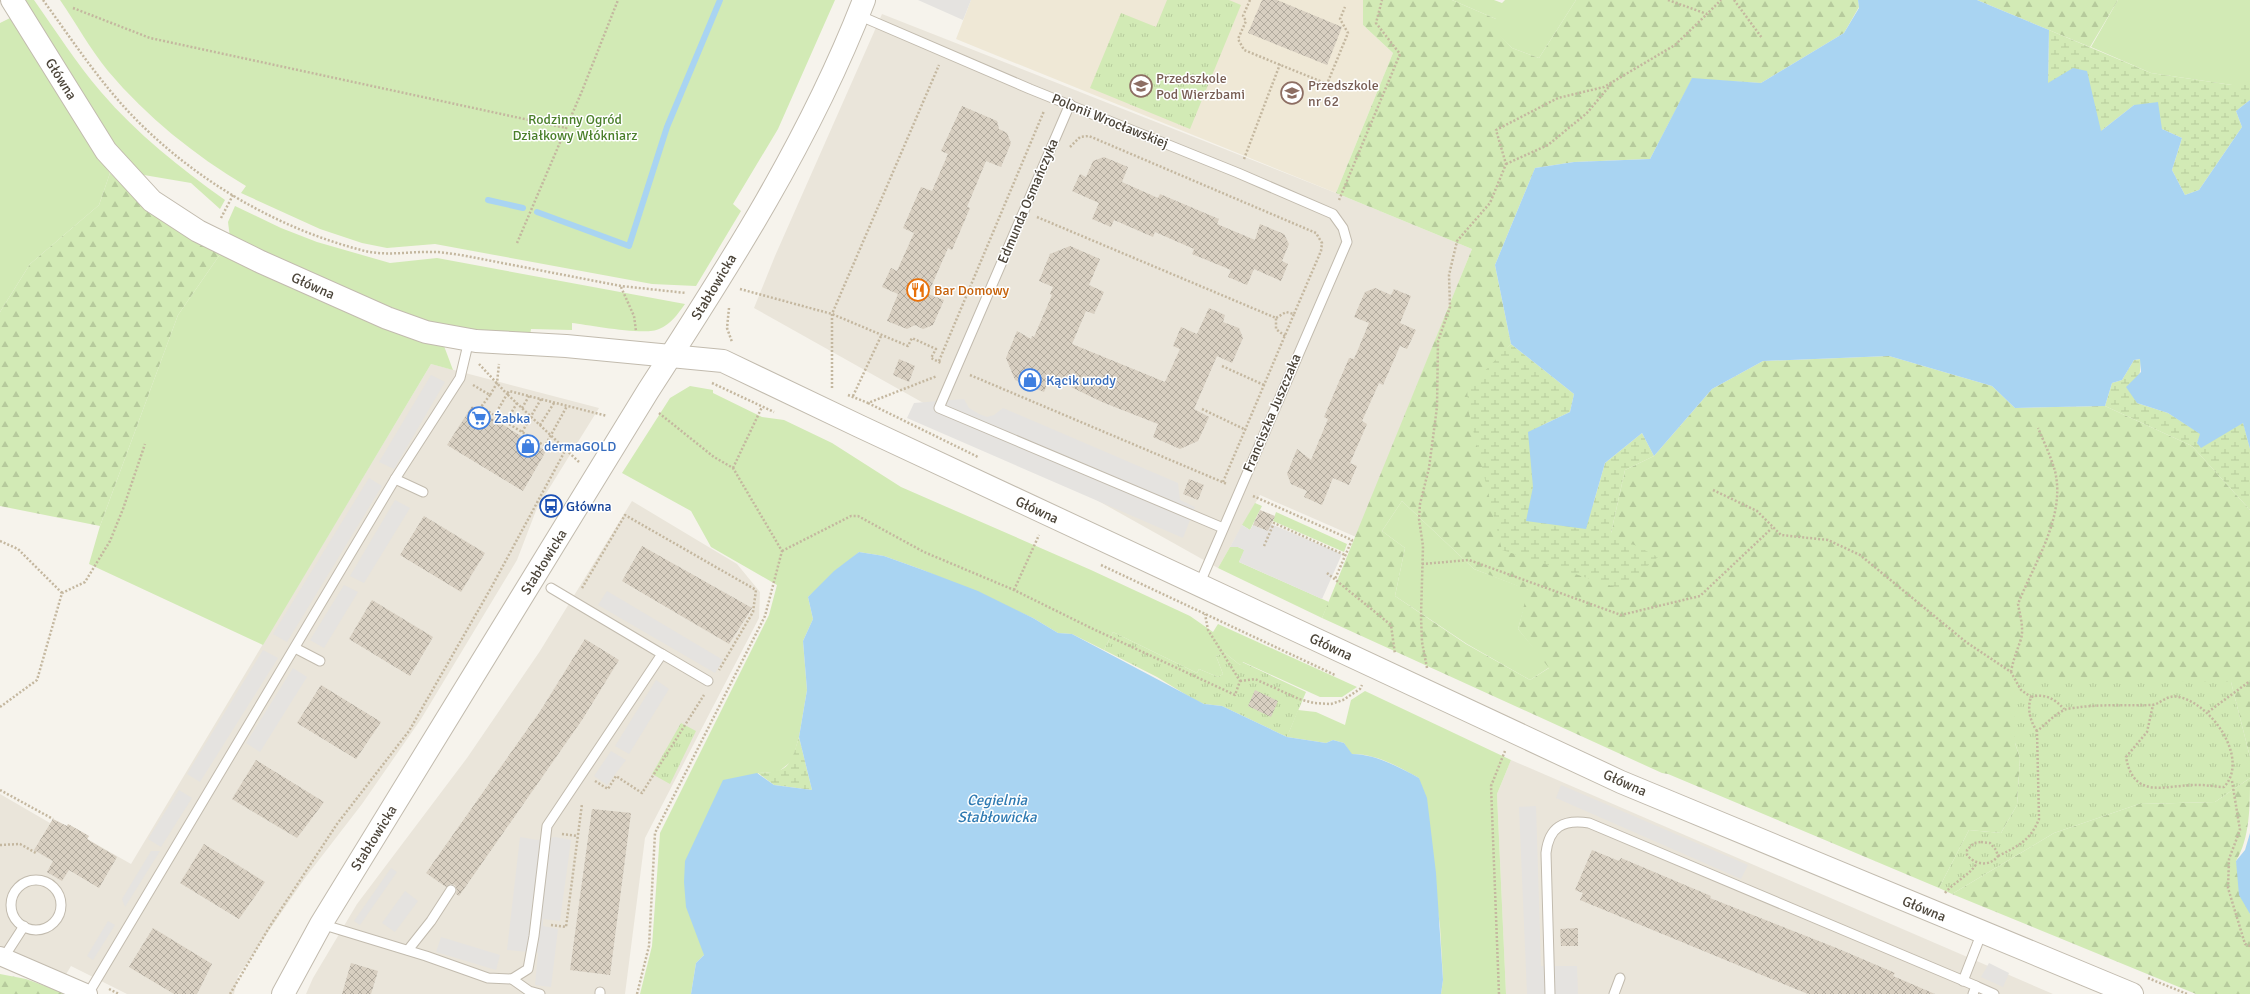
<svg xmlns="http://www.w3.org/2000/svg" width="2250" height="994" font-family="Signika,sans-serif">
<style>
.residential{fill:#eae5da}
.education{fill:#efe8d6}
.green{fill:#d2eab5}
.forest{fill:url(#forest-firs);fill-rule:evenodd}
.wetland{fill:url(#wetland-marsh)}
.park{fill:url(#park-tufts)}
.parking{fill:#e5e3e0}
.water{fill:#a9d4f2}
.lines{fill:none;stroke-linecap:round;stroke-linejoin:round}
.stream{stroke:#a9d4f2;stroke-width:6}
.building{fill:url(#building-cross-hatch)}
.service-casing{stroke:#c2bbae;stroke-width:11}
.minor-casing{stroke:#c2bbae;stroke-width:20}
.tertiary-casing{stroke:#c2bbae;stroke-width:24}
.path{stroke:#c4b79f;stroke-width:2.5;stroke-dasharray:2 2;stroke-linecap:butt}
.service{stroke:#fff;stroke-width:9}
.minor{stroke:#fff;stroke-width:18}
.tertiary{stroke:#fff;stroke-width:22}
.labels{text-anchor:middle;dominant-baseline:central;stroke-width:3;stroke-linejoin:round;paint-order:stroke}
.education-label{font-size:14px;fill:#785e54;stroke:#fff;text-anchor:start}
.street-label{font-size:14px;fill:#4b4439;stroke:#fff}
.park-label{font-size:14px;fill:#4a7f2a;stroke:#fff}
.food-label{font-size:14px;fill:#c56008;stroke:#fff;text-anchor:start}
.shop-label{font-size:14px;fill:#366cbe;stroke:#fff;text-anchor:start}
.transit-label{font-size:14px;fill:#164399;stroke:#fff;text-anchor:start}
.water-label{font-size:15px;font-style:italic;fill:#2e7ab2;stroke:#fff}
</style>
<defs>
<pattern id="forest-firs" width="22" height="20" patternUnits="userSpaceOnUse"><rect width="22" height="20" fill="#d2eab5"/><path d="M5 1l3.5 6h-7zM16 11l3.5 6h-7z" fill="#b6ca9c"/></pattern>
<pattern id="wetland-marsh" width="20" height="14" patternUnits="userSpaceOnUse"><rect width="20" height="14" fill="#d2eab5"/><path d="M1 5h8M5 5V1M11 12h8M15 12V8" fill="none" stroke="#b6ca9c"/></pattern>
<pattern id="park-tufts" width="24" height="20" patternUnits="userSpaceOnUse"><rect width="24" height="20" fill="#d2eab5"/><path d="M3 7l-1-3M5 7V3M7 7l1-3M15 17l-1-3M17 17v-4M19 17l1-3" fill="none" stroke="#b6ca9c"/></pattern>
<pattern id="building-cross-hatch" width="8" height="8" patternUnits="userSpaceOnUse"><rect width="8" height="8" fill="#d8cfc1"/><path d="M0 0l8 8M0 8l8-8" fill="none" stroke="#b1aa9e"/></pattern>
</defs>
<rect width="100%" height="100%" fill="#f6f3ec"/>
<!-- residential -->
<g class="residential">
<polygon points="882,14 1336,193 1472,249 1356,537 1260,495 1218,568 754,308 775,256"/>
<polygon points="431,364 599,408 537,508 517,560 421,719 362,804 305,878 238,976 234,994 127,994 71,966 65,976 0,947 0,794 50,823 53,819 67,827 68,824 89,836 87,839 131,864"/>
<polygon points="632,501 737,564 760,592 759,618 645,838 625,994 306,994 313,978 357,904 467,758 540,651"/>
<polygon points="1511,760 2053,994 1506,994 1497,794"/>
</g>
<!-- education -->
<polygon class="education" points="971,0 1363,0 1363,25 1393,53 1336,193 956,39"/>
<!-- green -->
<g class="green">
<path d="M20 0H34C56 31 76 63 101 92 137 134 180 168 225 200L220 209 191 183 138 174 118 153Z"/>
<path d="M60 0H835L778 129 733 204 741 211 696 286 652 284 435 244 387 248 362 243 320 229 241 193 246 186C194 155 147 117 108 71 90 49 76 23 60 0Z"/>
<polygon points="1452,0 1494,0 1502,3 1505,0 1576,0 1539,58 1512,48 1496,32 1496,19"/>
<polygon points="2118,0 2250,0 2250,85 2232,85 2151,73 2091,47"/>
<polygon points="12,17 90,146 110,173 99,205 30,264 0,312 0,23"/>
<path d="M235 206 281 228 317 242 390 263 437 258 685 304C677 315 671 324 659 329 646 336 589 325 572 323V330L531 329 530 336 474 333 415 320 230 238 228 222Z"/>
<polygon points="221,253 427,343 444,346 453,370 431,364 263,645 89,564 100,526 178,315"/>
<polygon points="690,386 713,390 713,393 762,417 784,420 832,443 901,487 1091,570 1190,616 1213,632 1218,624 1357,687 1342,697 1320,697 1243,662 1240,665 1225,653 1216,656 1223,674 1218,677 1199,669 1197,673 1113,632 1104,650 1072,634 1058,633 1033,618 923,570 884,556 859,552 808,597 813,619 803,641 807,690 799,737 792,761 778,772 758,773 704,955 696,963 691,994 640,994 652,946 660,833 769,615 777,585 711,547 691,511 622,473 670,398"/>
<polygon points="1402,501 1474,569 1529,590 1518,629 1550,667 1530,680 1467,644 1395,596 1405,548 1382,531"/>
<polygon points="1255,503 1262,506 1250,530 1242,525"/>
<polygon points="1276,512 1347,544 1344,552 1273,521"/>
<polygon points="1230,547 1238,547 1245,550 1239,562 1329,602 1322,618 1218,568"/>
<path d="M1365 691 1511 760 1497 794 1506 994H1441L1443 980 1440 926 1419 778C1399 767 1375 753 1351 754L1344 743 1333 740 1326 743 1287 737 1298 710 1316 712 1345 725 1351 700Z"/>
</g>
<!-- forest -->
<g class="forest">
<path d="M1363 0H1452L1496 19 1497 32 1512 48 1539 58 1576 0H1858L1859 7 1844 33 1761 83 1692 79 1650 159 1574 162 1535 168 1495 265 1511 344 1499 358 1611 533 1625 470 1654 456 1712 389 1763 361 1889 356 1992 386 2015 408 2105 406 2192 446 2250 510V757L2231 682 2015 743 2020 758 2017 805 2001 833 1969 830 1939 888 1668 774 1662 773 1322 618 1472 249 1336 193 1393 53 1363 25ZM1402 501 1474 569 1528 590 1518 629 1549 668 1530 680 1466 644 1395 596 1405 548 1382 531Z"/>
<polygon points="1977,0 2118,0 2090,47"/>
<polygon points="110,173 132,195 221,253 178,315 100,526 0,506 0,312 30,264 99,205"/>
<path d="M2250 778C2250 806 2250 838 2236 861L2250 914V994H2196L1952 894 2054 833 2139 804 2215 802Z"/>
<polygon points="0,974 26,979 67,994 0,994"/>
</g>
<!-- wetland -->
<g class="wetland">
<polygon points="2049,30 2151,73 2232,85 2250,85 2250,100 2236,111 2242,127 2199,190 2185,195 2172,170 2182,138 2162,129 2134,105 2101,131 2048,83"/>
<polygon points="1511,344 1574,394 1570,412 1528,432 1533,487 1527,521 1586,529 1605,463 1642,433 1654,456 1625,470 1611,533 1658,557 1621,589 1502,550 1469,413 1467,389"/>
<polygon points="2141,359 2137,403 2168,413 2201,434 2197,443 2243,422 2250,449 2250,510 2192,446 2105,406 2112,383 2122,380 2134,360"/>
<path d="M799 737 812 790 774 785 758 773C790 772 790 766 799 737Z"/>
</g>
<!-- park -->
<g class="park">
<polygon points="1167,0 1229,0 1241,5 1190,129 1090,88 1121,13 1156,27"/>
<polygon points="1113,632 1197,673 1199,669 1218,677 1223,674 1216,656 1225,653 1240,665 1242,662 1306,692 1287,737 1222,706 1204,704 1193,699 1157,677 1104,650"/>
<polygon points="2021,678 2231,682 2250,757 2250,778 2215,802 2139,804 2054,833 1952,894 1939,888 1969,830 2001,833 2017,805 2020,758 2015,743 2014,696"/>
<polygon points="681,723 696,731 670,784 652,774"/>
</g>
<!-- parking -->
<g class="parking">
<polygon points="918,0 971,0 963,20"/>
<polygon points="431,375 445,382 394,469 379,462"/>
<polygon points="964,399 969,408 979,414 987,417 994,415 1003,408 1178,483 1180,500 1195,507 1183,538 907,418 914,403"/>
<polygon points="369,478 382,486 287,642 273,634"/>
<polygon points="395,500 410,508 364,583 350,576"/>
<polygon points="1271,524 1342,554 1322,599 1239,562 1244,550 1238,547 1230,547 1242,525 1250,530 1253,525 1268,531"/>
<polygon points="344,585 358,592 324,648 310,640"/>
<polygon points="607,591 723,660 715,673 598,605"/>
<polygon points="263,650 278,658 200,782 187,774"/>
<polygon points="293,668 307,677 260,752 246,743"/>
<polygon points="656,680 669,689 629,754 615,746"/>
<polygon points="611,751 626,760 607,785 594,776"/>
<polygon points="1561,785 1748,865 1741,879 1556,798"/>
<polygon points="179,790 192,798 161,847 148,839"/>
<polygon points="1536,806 1541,966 1577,966 1578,994 1527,994 1519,807"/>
<polygon points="520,837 537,840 555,837 571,840 560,921 543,919 543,926 558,929 551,987 535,985 538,953 507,950"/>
<polygon points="151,851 160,851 125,907 122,899"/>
<polygon points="391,868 397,872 360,925 354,921"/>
<polygon points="405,891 418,901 395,932 382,923"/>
<polygon points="108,921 115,925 93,960 87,956"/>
<polygon points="441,937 500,955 496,970 436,952"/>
<polygon points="1989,963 2009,973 2003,987 1981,977"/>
</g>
<!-- water -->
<g class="water">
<polygon points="1858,0 1977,0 2049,30 2048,83 2073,68 2087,71 2101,131 2134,105 2158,102 2162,129 2182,138 2172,170 2185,195 2199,190 2242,127 2236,111 2250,100 2250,449 2243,423 2201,448 2197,443 2200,434 2168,413 2137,403 2126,387 2141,372 2140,359 2134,360 2122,380 2112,383 2105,406 2015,408 1992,386 1889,356 1763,361 1712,389 1654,456 1642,433 1605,463 1586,529 1526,521 1533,487 1528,432 1570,412 1574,394 1511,344 1495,265 1535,168 1574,162 1650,159 1692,78 1761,83 1844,33 1859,8"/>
<path d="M859 552 884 556 923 570 978 591 1033 618 1058 633 1072 634 1204 704 1222 706 1287 737 1326 743 1333 740 1344 743 1352 754C1375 754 1399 767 1419 778L1427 798 1436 873 1443 980 1441 994H691L696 963 704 955 686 907 684 882 685 861 723 780 757 773 774 785 812 790 799 737 807 690 803 641 813 619 808 597 834 571Z"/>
<polygon points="2250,833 2250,914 2239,895 2236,861 2245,850"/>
</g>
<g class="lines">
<!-- stream -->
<g class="stream">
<polyline points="488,200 523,208"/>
<polyline points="537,212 629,246 667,127 720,0"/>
</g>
</g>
<!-- building -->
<g class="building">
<polygon points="1262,0 1277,0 1342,27 1327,65 1248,33"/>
<polygon points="962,106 997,121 999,129 1007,133 1011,143 1001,167 986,161 967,207 970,208 952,250 948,248 928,294 944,300 933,325 923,329 915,325 907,329 887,321 898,294 882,287 891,268 897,271 914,233 903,228 921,187 932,191 948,154 941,151"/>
<polygon points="1104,157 1128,167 1122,182 1158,198 1160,194 1219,219 1217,224 1255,240 1260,224 1284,234 1289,244 1282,261 1288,264 1281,281 1254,269 1247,285 1228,277 1231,270 1192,254 1194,249 1155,232 1153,237 1114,220 1111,227 1092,219 1099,203 1072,191 1080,174 1086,177 1093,161"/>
<polygon points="1070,246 1100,259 1089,285 1104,292 1094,314 1086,311 1072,344 1165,382 1180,349 1173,346 1181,327 1197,334 1209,308 1225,315 1223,322 1239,328 1243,338 1232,363 1217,356 1194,409 1209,417 1198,441 1180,449 1153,437 1158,424 1102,402 1071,387 1050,378 1044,392 1015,380 1006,358 1017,331 1031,339 1032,336 1034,337 1052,295 1050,294 1053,287 1039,281 1050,254"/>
<polygon points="1375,288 1391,295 1394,289 1411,296 1400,323 1416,330 1407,349 1400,346 1383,385 1379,383 1362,421 1367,424 1350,463 1357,466 1349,485 1333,478 1322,505 1304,497 1307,491 1291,484 1287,474 1297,449 1311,460 1328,419 1324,417 1349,358 1354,359 1369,323 1354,317 1365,292"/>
<polygon points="899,359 915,366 909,382 893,375"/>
<polygon points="472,406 546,451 523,491 447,445"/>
<polygon points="1189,479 1204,485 1198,500 1183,494"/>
<polygon points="1260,510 1275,516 1268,531 1253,525"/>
<polygon points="424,516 485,553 461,592 400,555"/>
<polygon points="642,546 752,608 729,644 622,581"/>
<polygon points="372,600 433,637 410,676 349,639"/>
<polygon points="585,639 619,660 582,720 459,896 456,894 457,890 455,885 451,884 446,887 426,873 541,710"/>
<polygon points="321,685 381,722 356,759 297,723"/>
<polygon points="1255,690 1278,701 1271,717 1248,706"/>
<polygon points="256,760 324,802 297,838 232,799"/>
<polygon points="592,809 631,813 610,975 570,970"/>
<polygon points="53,819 67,826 68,824 89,836 87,839 117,857 99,888 69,870 62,881 47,872 53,861 34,850"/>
<polygon points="204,844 265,882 239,919 180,883"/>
<polygon points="1592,850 1619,861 1621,858 1711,896 1710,898 1839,949 1895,973 1893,976 1935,994 1808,994 1580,900 1583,893 1575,890"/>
<polygon points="153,928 212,964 197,994 174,994 129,967"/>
<polygon points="1578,928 1578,946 1561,946 1560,929"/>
<polygon points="351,963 378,971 371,994 342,994"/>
</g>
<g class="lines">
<!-- service casing -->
<g class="service-casing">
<g id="service">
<polyline points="858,15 1030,89 1238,173 1333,214 1343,228 1347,242 1199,585"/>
<polyline points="1070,104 939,408 1223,528"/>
<polyline points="395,479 423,492"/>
<polyline points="295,648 320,661"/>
<polyline points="662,654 708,681"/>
<circle cx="36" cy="905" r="25"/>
<polyline points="321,924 426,956 488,978 512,979 528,969 534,936 547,826 662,654 551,588"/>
<polyline points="408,950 431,921 451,890"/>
<polyline points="4,957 24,926"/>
<polyline points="512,979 529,991 540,994"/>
<polyline points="1963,981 1982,932"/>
<polyline points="1976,986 1994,994"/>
<polyline points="88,994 395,479 460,378 469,340"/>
<polyline points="600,994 600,992"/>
<path d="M1550 994 1546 853C1549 827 1563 819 1589 823L1976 986 1973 994"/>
<polyline points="1614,994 1620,978"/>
</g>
</g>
<!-- minor casing -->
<g class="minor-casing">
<polyline id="minor" points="0,956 88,994"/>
</g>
<!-- tertiary casing -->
<g class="tertiary-casing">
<g id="tertiary">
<polyline points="12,0 106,151 152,201 198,231 261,262 387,318 426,332 476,341 566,346 723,361 859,426 1621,782 2132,994"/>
<path d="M283 994 321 924 648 391C729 266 810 140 864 0"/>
</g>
</g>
<!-- path -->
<g class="path">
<path d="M43 0C70 37 95 75 126 109 188 176 273 227 361 250 386 257 409 251 434 252 443 252 452 254 461 255L621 286 686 293"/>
<polyline points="1250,0 1243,16 1246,21 1238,39 1244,50 1327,84 1348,33 1340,19 1345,7"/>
<polyline points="1668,0 1707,14 1721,0"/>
<polyline points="1734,0 1762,38"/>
<polyline points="73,8 150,38 566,128"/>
<polyline points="1070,147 1080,137 1089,136 1316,233 1322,243 1321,251 1294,314 1286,312 1276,318"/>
<polyline points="1244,159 1280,64"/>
<polyline points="1506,164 1548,145 1587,113 1612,83"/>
<polyline points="1339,200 1400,54 1376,23 1382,0"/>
<polyline points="1037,217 1276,318 1276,329 1285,336"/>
<polyline points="221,218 233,195"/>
<polyline points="517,243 582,91 618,0"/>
<polyline points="621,287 634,316 636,331"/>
<polyline points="740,289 832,314 908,346 912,338 936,349 931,358 941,363"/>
<polyline points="729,308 727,328 732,342"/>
<polyline points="939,361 1044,111"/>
<polyline points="479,364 507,394 495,415"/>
<polyline points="1222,366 1264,385"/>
<polyline points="970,375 1227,484"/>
<polyline points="712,383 774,412"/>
<polyline points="473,385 490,395 497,383 499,364"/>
<polyline points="832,388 832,314 939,65"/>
<polyline points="490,395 481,407 545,446 567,406"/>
<polyline points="848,395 868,403 937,376"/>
<polyline points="853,396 881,336"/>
<polyline points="868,403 978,457"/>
<polyline points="522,408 529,396"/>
<polyline points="1202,409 1246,430"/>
<polyline points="506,422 517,403"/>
<polyline points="540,425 554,403"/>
<polyline points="522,432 541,399"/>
<polyline points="579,462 507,394 509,391 607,416"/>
<polyline points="733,468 762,407"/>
<polyline points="1223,482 1294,314"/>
<polyline points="1713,490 1757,511 1781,535 1828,540 1860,555 1966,642 2011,672 2021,690 2031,697"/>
<polyline points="1253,496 1352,540 1335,579"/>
<polyline points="0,541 18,549 62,593"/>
<polyline points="1264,546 1274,523 1345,555"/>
<polyline points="782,551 851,516 858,516 924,552 1014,590 1091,628 1235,695 1240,681 1208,630 1205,614"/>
<polyline points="1422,564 1469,560 1621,615 1700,596 1772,528"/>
<polyline points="1101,565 1335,675"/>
<polyline points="1327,573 1391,625 1395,654"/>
<polyline points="582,588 625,515 756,590 753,612 719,670"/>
<polyline points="1014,590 1039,535"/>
<polyline points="1427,668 1422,642 1421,616 1423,546 1419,519 1420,504 1429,468 1437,407 1438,341 1450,307 1449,275 1457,241 1490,203 1506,164 1496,130 1558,98 1604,87 1675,45 1707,14"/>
<path d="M2011 672C2013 660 2017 651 2021 639 2024 628 2020 615 2018 604 2034 563 2066 517 2055 471 2051 457 2044 442 2038 428"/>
<polyline points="1240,681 1255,679 1299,699 1314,703 1331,704 1343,700 1360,689 1362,685"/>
<polyline points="0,707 37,680 62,593 85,582 110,541 123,509 145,444"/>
<polyline points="2208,712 2250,681"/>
<path d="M2037 731C2030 721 2027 709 2031 697 2045 693 2055 699 2064 709"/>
<polyline points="595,781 608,789 616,776 642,793 704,695"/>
<polyline points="2232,781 2240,830 2229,859 2228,888 2245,944 2250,946"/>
<polyline points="0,790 53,819"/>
<polyline points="562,834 577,836"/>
<path d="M1981 842 1990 843 1996 850 1998 856C1990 867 1975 865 1967 855V850L1974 843Z"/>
<polyline points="0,845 20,844 36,853"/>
<path d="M1998 856C2017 847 2031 840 2039 819L2037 731C2046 724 2054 715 2064 710 2068 708 2076 708 2081 707 2105 704 2128 706 2151 705 2160 705 2166 694 2179 697 2212 704 2250 759 2224 787 2216 787 2208 785 2199 785 2167 784 2134 802 2126 757L2147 732 2153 705"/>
<path d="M1945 893C1955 881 1969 876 1977 863"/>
<polyline points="551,925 566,927 582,804"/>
<polyline points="2148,978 2187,994"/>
<polyline points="109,989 119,994"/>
<polyline points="230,994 270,926 337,824 409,731 491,588 566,449"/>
<polyline points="637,994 649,946 655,833 765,616 782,551 733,468 714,457 659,413"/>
<polyline points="1499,994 1491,786 1505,751"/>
</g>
<!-- service -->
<use href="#service" class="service"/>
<!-- minor -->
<use href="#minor" class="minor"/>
<!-- tertiary -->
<use href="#tertiary" class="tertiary"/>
</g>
<!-- icons -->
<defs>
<g id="school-ring" transform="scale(1.15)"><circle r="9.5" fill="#fff" stroke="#8d6e63" stroke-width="1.5"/><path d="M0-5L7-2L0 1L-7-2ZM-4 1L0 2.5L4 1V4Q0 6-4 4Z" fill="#8d6e63"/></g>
<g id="restaurant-ring" transform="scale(1.15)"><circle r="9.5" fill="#fff" stroke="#e8710a" stroke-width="1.5"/><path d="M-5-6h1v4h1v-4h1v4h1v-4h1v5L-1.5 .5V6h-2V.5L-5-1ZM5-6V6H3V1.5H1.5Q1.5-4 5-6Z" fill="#e8710a"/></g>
<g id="shop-ring" transform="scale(1.15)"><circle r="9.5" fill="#fff" stroke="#3f7fe0" stroke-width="1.5"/><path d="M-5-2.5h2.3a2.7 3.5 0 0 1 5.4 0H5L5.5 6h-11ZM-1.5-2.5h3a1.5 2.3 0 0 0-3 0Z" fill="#3f7fe0"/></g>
<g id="supermarket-ring" transform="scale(1.15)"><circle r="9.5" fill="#fff" stroke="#3f7fe0" stroke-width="1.5"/><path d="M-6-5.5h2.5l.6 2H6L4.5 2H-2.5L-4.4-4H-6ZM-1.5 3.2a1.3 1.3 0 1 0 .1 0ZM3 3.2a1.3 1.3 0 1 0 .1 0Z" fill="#3f7fe0"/></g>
<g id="bus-ring" transform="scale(1.15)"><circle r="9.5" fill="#fff" stroke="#1a4fb4" stroke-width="1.5"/><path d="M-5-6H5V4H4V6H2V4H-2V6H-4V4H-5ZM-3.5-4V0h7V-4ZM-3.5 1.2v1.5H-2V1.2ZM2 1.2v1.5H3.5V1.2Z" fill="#1a4fb4"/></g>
</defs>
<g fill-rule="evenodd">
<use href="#school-ring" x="1141" y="86"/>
<use href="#school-ring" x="1292" y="93"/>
<use href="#restaurant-ring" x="918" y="290"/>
<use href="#shop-ring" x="1030" y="380"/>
<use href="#supermarket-ring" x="479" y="418"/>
<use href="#shop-ring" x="528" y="446"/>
<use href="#bus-ring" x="551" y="506"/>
</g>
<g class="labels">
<!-- education labels -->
<g class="education-label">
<text x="1156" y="78">Przedszkole<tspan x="1156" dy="16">Pod Wierzbami</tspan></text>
<text x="1308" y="85">Przedszkole<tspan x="1308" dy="16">nr 62</tspan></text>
</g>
<!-- street labels -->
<g class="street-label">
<text transform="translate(61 79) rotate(58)">Główna</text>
<text transform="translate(1110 121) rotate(22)">Polonii Wrocławskiej</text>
<text transform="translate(1028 201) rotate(-67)">Edmunda Osmańczyka</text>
<text transform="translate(313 286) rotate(24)">Główna</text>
<text transform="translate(714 287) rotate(-59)">Stabłowicka</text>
<text transform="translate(1272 413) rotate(-67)">Franciszka Juszczaka</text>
<text transform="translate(1037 510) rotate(25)">Główna</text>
<text transform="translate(544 562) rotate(-58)">Stabłowicka</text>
<text transform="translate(1331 647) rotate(25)">Główna</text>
<text transform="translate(1625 783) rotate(24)">Główna</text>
<text transform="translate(374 838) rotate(-58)">Stabłowicka</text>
<text transform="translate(1924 909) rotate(22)">Główna</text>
</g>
<!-- park labels -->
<g class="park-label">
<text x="575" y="119">Rodzinny Ogród<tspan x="575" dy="16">Działkowy Włókniarz</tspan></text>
</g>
<!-- food labels -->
<g class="food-label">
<text x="934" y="290">Bar Domowy</text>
</g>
<!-- shop labels -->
<g class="shop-label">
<text x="1046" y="380">Kącik urody</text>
<text x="494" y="418">Żabka</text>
<text x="544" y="446">dermaGOLD</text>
</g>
<!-- transit labels -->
<g class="transit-label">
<text x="566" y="506">Główna</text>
</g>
<!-- water labels -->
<g class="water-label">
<text x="997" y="800">Cegielnia<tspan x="997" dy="17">Stabłowicka</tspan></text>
</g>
</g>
</svg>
